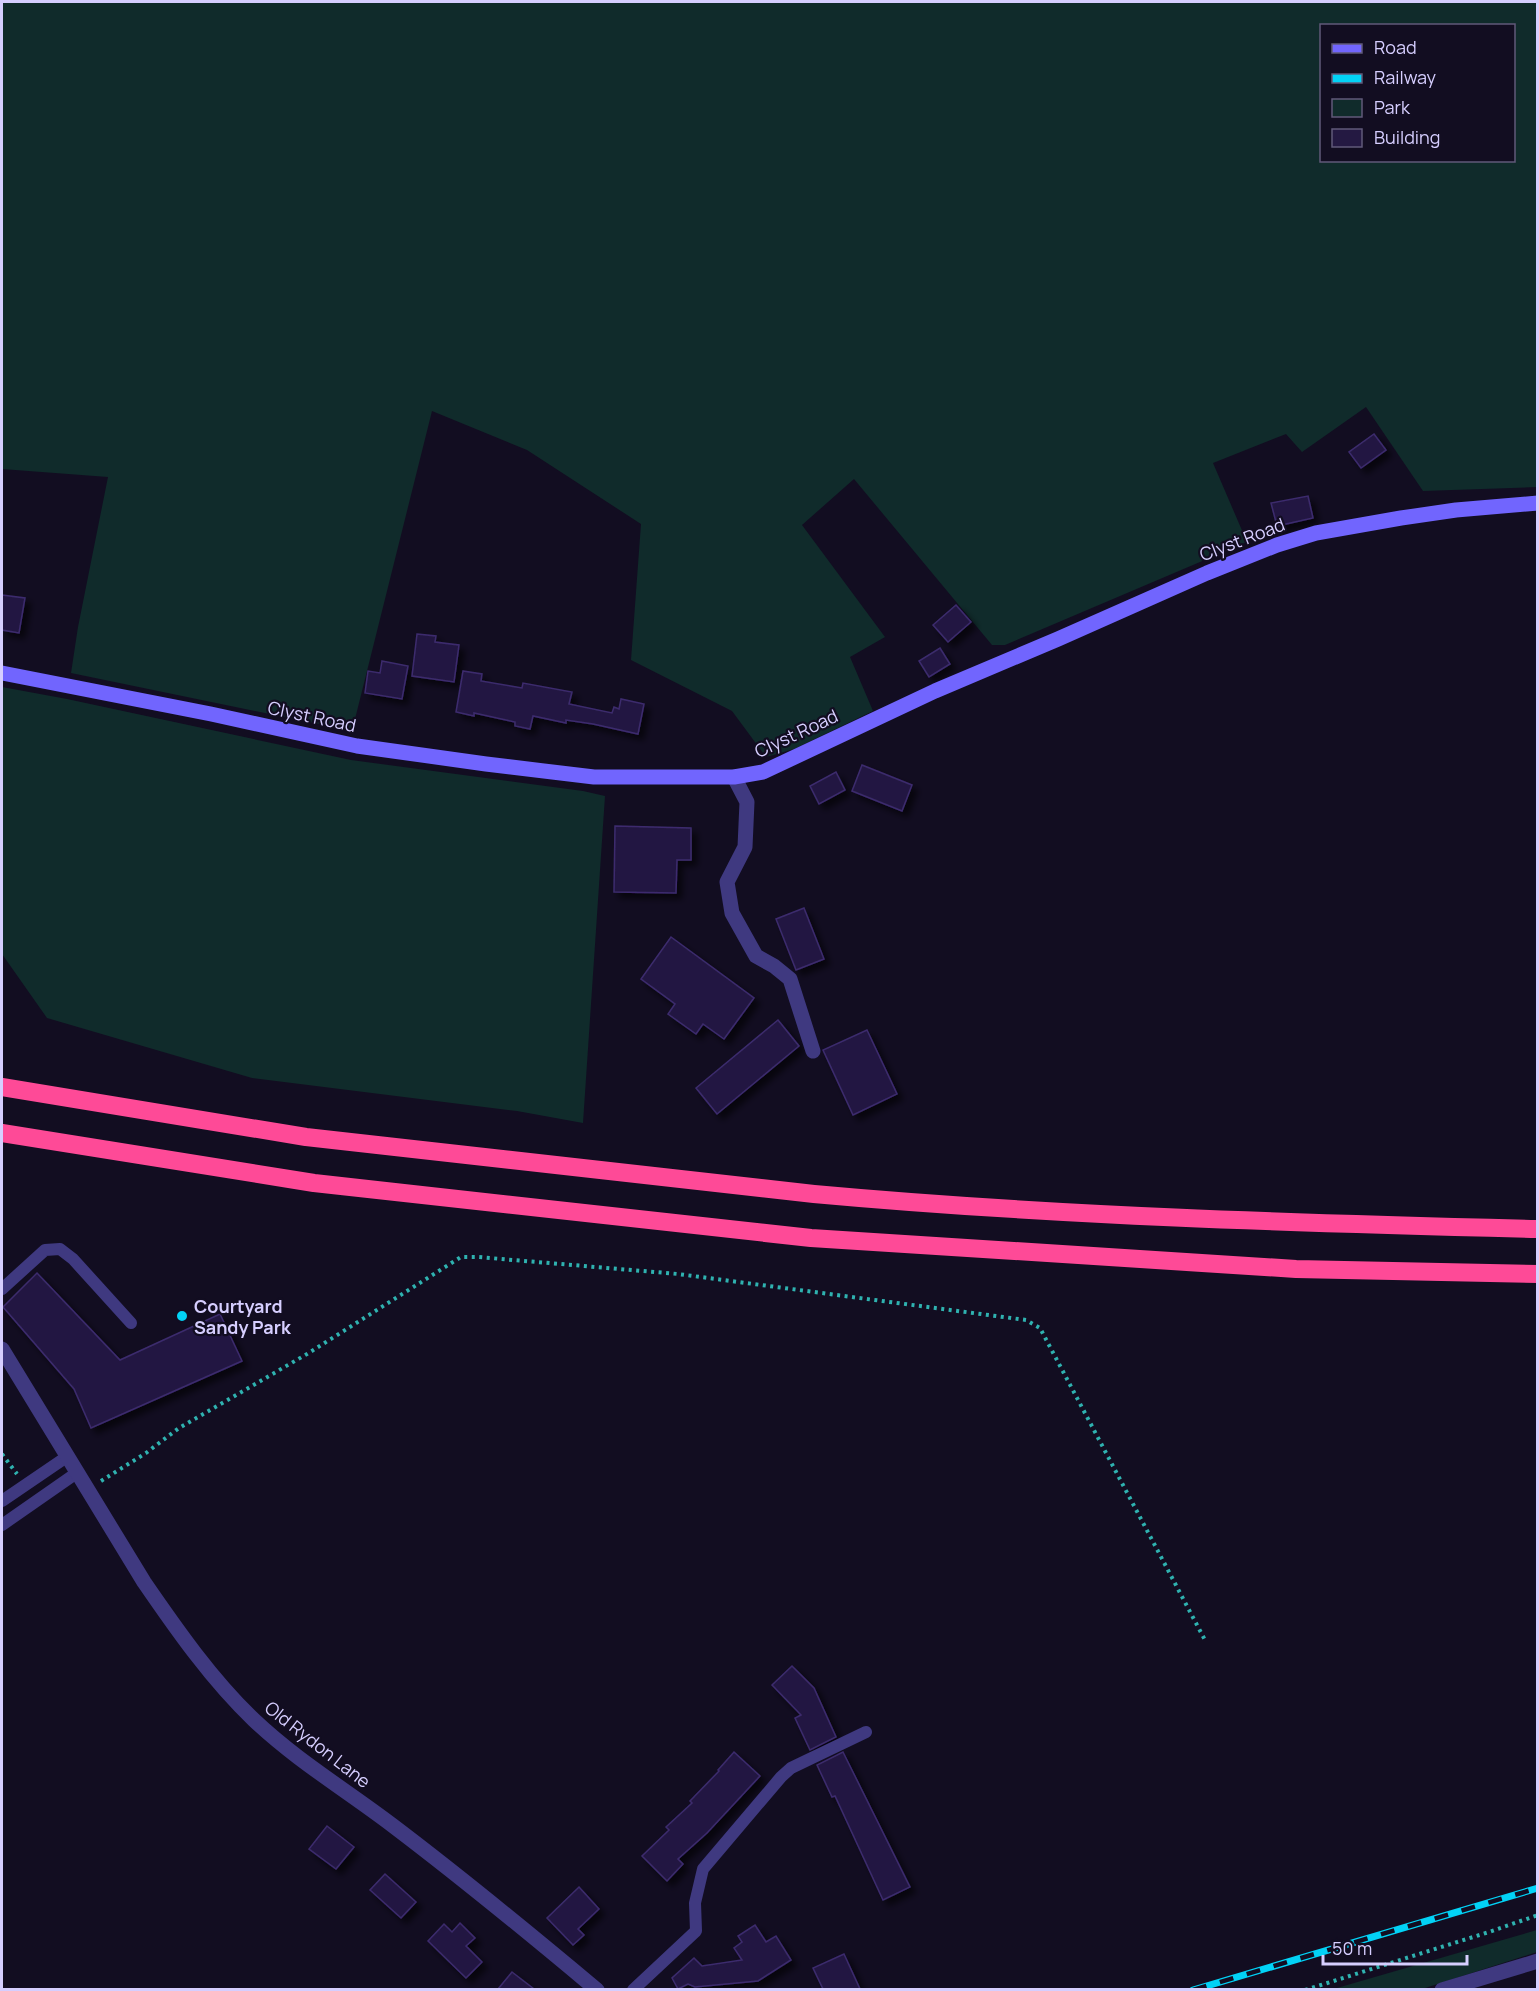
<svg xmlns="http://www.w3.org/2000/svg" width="1539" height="1991" font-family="Manrope,sans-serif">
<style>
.green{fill:#102b2b;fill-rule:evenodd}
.building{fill:#241942;stroke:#3c2c6e;stroke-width:1.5;filter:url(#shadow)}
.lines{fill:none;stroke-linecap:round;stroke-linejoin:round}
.path{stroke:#2fb2b0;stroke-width:4;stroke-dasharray:3 4.5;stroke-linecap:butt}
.lane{stroke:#3f3980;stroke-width:12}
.street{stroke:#3f3980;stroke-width:15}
.secondary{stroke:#7165fe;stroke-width:15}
.highway{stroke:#fe4a97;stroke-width:18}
.rail-casing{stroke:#02d2f6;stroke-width:7}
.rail{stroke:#120d21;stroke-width:4.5;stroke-dasharray:14;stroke-linecap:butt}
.poi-dot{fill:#02d2f6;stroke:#120d21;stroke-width:2}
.labels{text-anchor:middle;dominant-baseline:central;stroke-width:4.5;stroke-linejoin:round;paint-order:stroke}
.street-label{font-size:18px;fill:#d6ceff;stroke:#120d21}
.poi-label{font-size:18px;font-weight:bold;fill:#d6ceff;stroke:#120d21;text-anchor:start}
</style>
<defs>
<filter id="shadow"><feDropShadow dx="5.5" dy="5.5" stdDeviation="3" flood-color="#0009"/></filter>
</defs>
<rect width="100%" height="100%" fill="#120d21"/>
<!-- green -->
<g class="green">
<path d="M2 2H1537V487L1423 491 1366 407 1302 452 1286 434 1213 463 1247 542 1005 645H992L854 479 802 525 885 637 850 657 873 711 794 749 766 757 732 711 631 660 641 524 527 450 432 411 352 731 71 673 78 627 108 477 2 469ZM1322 26H1514V160H1322Z"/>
<polygon points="2,687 67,699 351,760 583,791 605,796 583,1123 517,1111 252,1078 47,1018 2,954"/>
<polygon points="1537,1930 1537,1952 1422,1989 1330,1990"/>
</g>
<!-- building -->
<g class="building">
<polygon points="1374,434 1386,450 1361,468 1349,452"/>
<polygon points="1308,496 1313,518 1277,526 1271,503"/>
<polygon points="2,595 25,598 19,633 2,630"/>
<polygon points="956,605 971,622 948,642 933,625"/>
<polygon points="417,634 436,636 435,642 459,645 454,682 412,676"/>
<polygon points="940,648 950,664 929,677 919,661"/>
<polygon points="382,661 408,666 402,699 365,693 368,671 380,673"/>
<polygon points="463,671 482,674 481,681 522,688 523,683 572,692 569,704 612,713 614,707 619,709 621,699 644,704 638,734 593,724 566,720 566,723 533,716 530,729 515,726 515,722 474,713 474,716 456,712"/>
<polygon points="862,765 912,785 902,811 852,791"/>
<polygon points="836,772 845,790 819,804 810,786"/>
<polygon points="615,826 691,828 691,860 677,860 676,893 614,892"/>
<polygon points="804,908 824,959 796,970 776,919"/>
<polygon points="671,937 754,998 724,1039 703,1024 696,1034 668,1014 675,1004 641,979"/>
<polygon points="778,1020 799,1046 717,1114 696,1088"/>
<polygon points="867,1030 897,1094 853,1115 823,1050"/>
<polygon points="37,1273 120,1360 220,1314 242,1361 91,1428 74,1389 3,1307"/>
<polygon points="792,1666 814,1688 836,1737 810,1750 795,1718 801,1715 772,1685"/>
<polygon points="734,1752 760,1776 707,1833 678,1859 683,1864 667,1881 642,1856 669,1830 666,1827 692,1803 690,1801 719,1771 718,1770"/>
<polygon points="843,1752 910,1887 883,1900 835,1796 832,1797 817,1765"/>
<polygon points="327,1826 354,1847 336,1869 309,1849"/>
<polygon points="385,1874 416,1902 401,1918 370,1890"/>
<polygon points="579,1887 599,1909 578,1929 584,1935 573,1945 547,1918"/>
<polygon points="460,1923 475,1938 466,1946 482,1962 466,1978 428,1941 444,1924 452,1932"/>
<polygon points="755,1925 766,1942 776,1936 791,1960 758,1981 695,1987 688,1984 678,1989 672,1978 694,1958 702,1966 742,1960 734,1948 742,1942 738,1936"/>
<polygon points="844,1954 860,1989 823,1989 813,1968"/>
<polygon points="512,1972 534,1989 498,1989"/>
</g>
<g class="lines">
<!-- path -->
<g class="path">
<polyline points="2,1454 17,1474"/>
<polyline points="101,1481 146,1453 179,1428 307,1354 461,1257 478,1257 678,1274 1026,1320 1040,1328 1206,1642"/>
<polyline points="1305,1990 1489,1932 1538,1915"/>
</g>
<!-- lane -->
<g class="lane">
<polyline points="2,1289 45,1250 60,1249 73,1259 131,1323"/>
<polyline points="2,1501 68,1456"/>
<polyline points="2,1525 78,1472"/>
<polyline points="633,1990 696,1931 695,1903 703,1869 781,1777 791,1768 866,1732"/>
</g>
<!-- street -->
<g class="street">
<polyline points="734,777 747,802 745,847 727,882 732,913 756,956 774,966 790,979 813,1051"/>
<path d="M2 1349 144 1582C177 1630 212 1680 254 1720 296 1760 346 1790 392 1825 462 1878 529 1933 597 1990"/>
<polyline points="1442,1990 1538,1961"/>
</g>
<!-- secondary -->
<polyline class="secondary" points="2,673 211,714 357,746 486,764 594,777 734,777 763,772 935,691 1058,639 1207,573 1277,545 1316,533 1401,518 1456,510 1538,503"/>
<!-- highway -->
<g class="highway">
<path d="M2 1087 306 1137 814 1194C1054 1216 1296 1223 1538 1229"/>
<polyline points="2,1133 314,1183 811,1238 1296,1269 1538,1274"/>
</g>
<!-- rail casing -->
<g class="rail-casing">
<polyline id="rail" points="1193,1990 1538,1888"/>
</g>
<!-- rail -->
<use href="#rail" class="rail"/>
</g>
<!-- markers -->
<circle class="poi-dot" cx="182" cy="1316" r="6"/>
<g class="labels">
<!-- street labels -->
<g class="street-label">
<text transform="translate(1242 539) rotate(-21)">Clyst Road</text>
<text transform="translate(312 716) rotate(12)">Clyst Road</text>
<text transform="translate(796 733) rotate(-25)">Clyst Road</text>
<text transform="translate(318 1744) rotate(38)">Old Rydon Lane</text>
</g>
<!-- poi labels -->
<g class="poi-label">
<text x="194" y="1306">Courtyard<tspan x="194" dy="21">Sandy Park</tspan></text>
</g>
</g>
<!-- border -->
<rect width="1539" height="1991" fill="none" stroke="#d6ceff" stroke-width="6"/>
<!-- legend -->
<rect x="1320" y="24" width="195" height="138" fill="#120d21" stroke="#605a7a" stroke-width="1.5"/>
<rect x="1332" y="44" width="30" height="9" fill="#7165fe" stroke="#605a7a" stroke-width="1.5"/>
<text x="1374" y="54" font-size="18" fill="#d6ceff">Road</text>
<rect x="1332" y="74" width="30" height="9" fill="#02d2f6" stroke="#605a7a" stroke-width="1.5"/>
<text x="1374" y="84" font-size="18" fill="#d6ceff">Railway</text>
<rect x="1332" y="99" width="30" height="18" fill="#102b2b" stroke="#605a7a" stroke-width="1.5"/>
<text x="1374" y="114" font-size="18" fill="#d6ceff">Park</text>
<rect x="1332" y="129" width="30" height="18" fill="#241942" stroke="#605a7a" stroke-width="1.5"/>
<text x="1374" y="144" font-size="18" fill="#d6ceff">Building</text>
<!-- scale -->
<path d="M1323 1955v9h144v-9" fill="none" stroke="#d6ceff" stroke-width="3"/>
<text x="1332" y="1955" font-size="18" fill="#d6ceff" stroke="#120d21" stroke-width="4.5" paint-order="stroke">50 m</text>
</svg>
